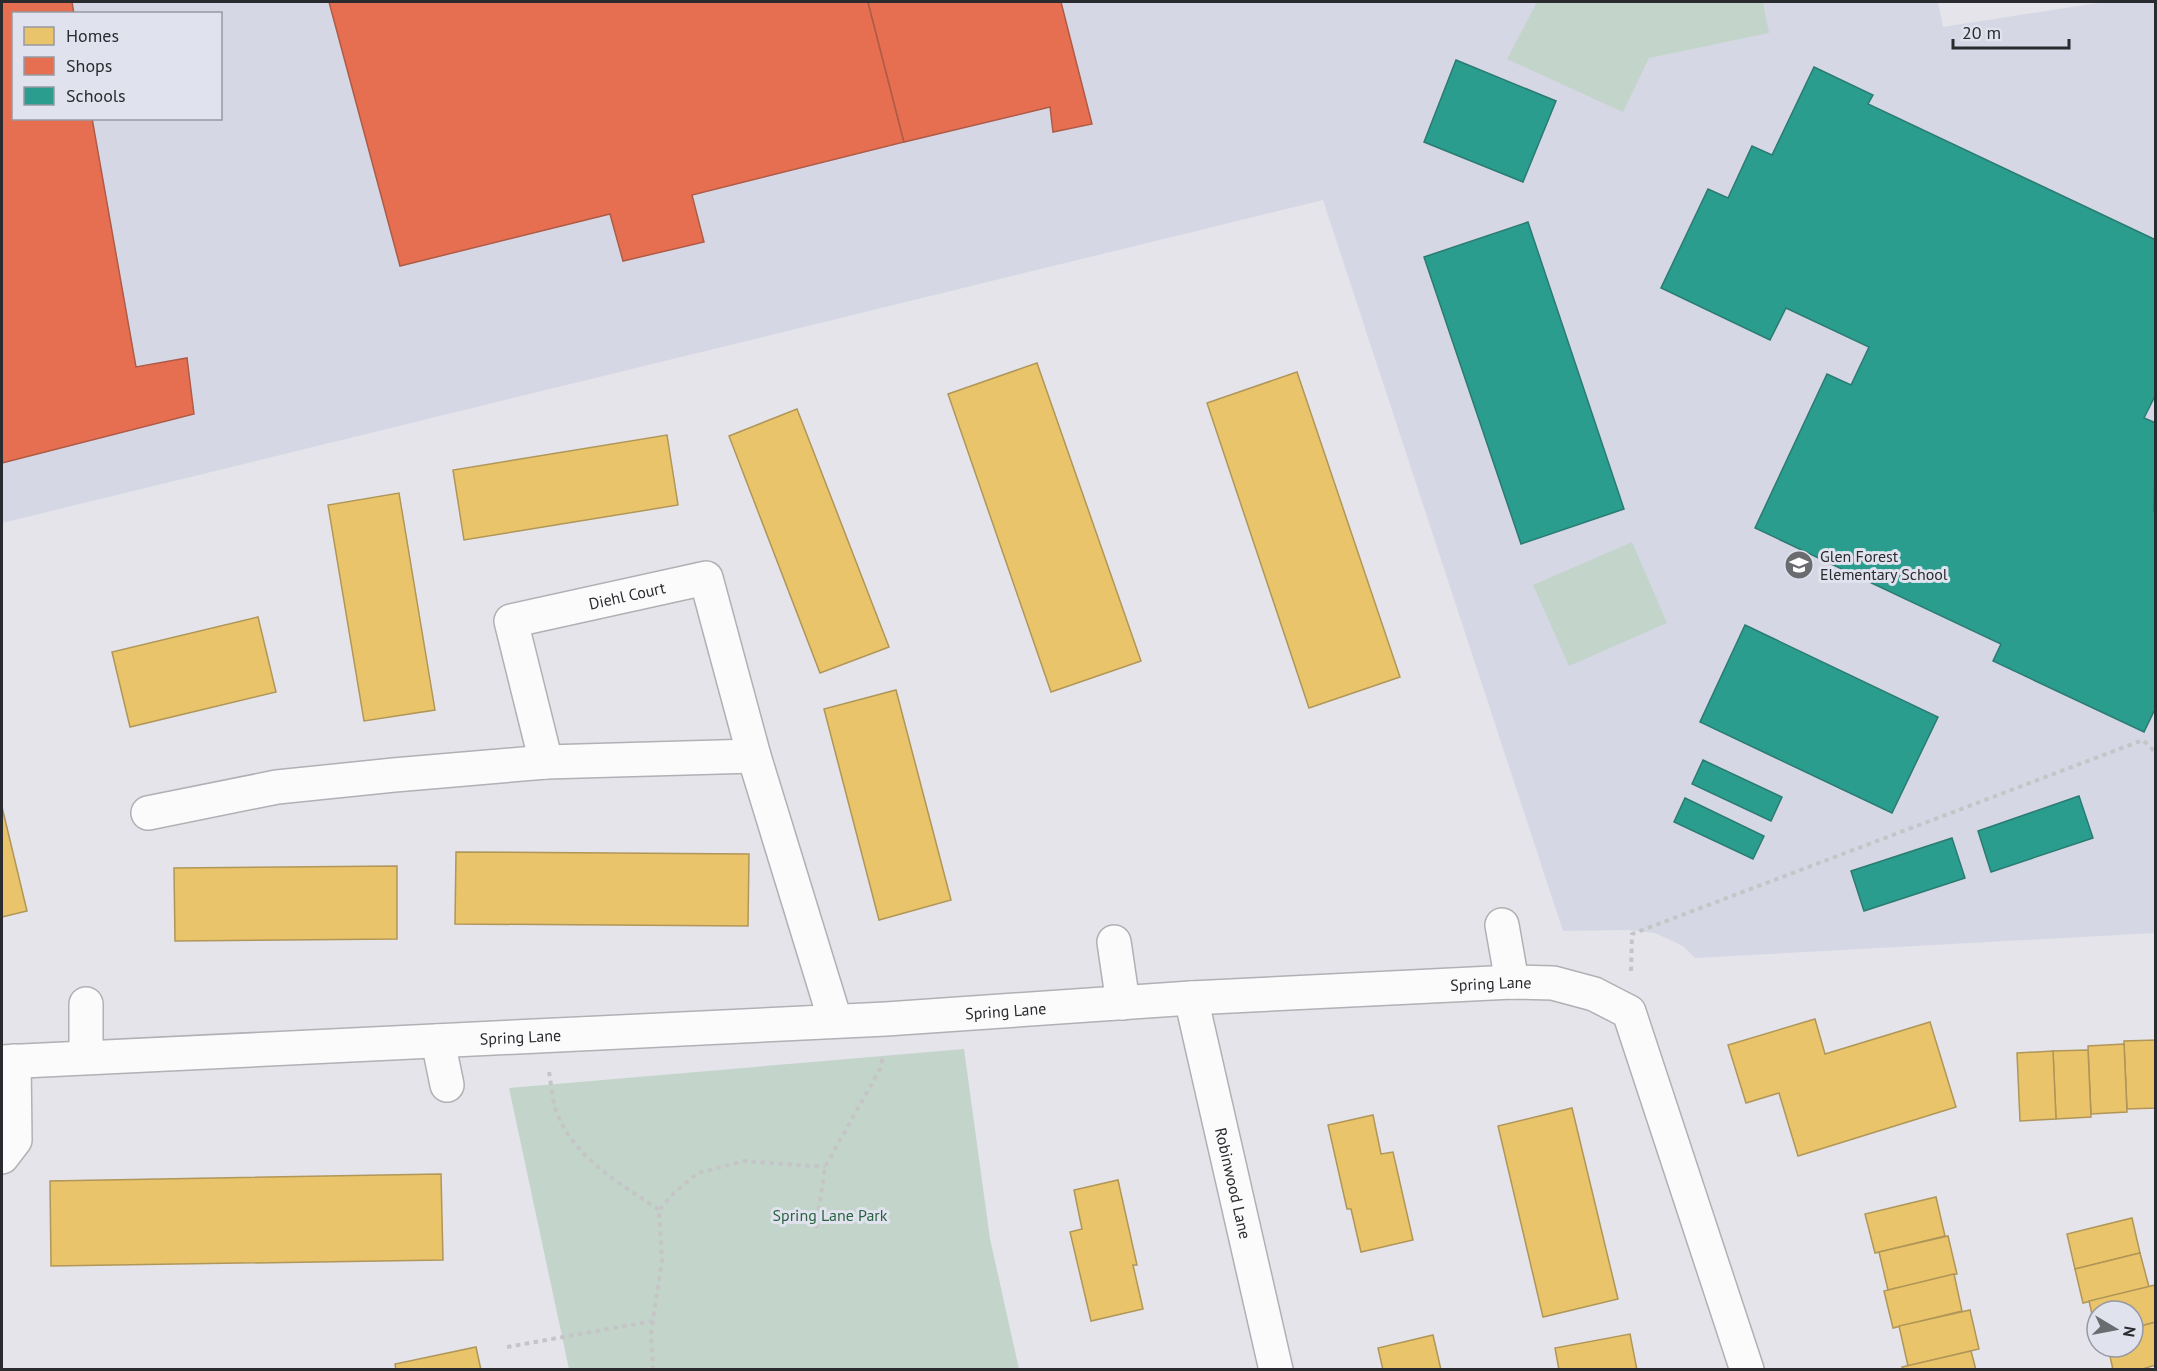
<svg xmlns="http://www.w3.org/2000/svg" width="2157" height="1371" font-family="'PT Sans',sans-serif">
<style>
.built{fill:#d6d7e4;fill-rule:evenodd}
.green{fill:#c3d4cb}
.homes{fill:#e9c46a;stroke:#b09658;stroke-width:1.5}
.shops{fill:#e76f51;stroke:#ae5b47;stroke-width:1.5}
.schools{fill:#2a9d8f;stroke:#2a7b72;stroke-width:1.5}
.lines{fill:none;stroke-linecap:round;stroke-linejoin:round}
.minor-casing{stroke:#b0b0b5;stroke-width:36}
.path{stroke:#c5c5c8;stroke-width:4;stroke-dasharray:4.5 4.5;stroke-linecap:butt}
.minor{stroke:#fbfbfc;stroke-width:33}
.labels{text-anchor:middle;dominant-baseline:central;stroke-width:6;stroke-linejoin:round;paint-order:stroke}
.poi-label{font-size:16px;fill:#2a2b2f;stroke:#e0e2ee;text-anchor:start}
.street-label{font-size:16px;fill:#2a2b2f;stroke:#e0e2ee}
.park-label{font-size:16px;fill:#2a6340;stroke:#e0e2ee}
</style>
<rect width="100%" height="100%" fill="#e4e4ea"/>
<!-- built -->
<path class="built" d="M2 2H1938L1943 27 2104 2H2155V933L1695 958 1683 946 1655 933 1628 930 1563 931 1323 200 2 523ZM14 14H220V118H14Z"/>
<!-- green -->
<g class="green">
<polygon points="1537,2 1763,2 1769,33 1649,58 1623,112 1507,59"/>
<polygon points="1632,542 1667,623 1569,666 1533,585"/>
<polygon points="964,1049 990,1239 1019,1369 569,1369 509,1088"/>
</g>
<!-- homes -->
<g class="homes">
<polygon points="1037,363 1141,661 1051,692 948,394"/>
<polygon points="1297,372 1400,677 1309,708 1207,403"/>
<polygon points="797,409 889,647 820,673 729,436"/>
<polygon points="667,435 678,505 464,540 453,470"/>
<polygon points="399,493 435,710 364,721 328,505"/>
<polygon points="258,617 276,692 130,727 112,652"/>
<polygon points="896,690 951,900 879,920 824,709"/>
<polygon points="2,807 27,911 2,917"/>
<polygon points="456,852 749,854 748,926 455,924"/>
<polygon points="397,866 397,939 175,941 174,868"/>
<polygon points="1815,1019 1825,1054 1930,1022 1956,1107 1798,1156 1779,1093 1746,1103 1728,1045"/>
<polygon points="2156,1040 2156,1108 2127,1109 2124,1041"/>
<polygon points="2124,1044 2127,1112 2091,1114 2088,1046"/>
<polygon points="2088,1050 2091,1117 2056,1119 2053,1051"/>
<polygon points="2053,1051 2056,1119 2020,1121 2017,1053"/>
<polygon points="1572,1108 1618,1299 1543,1317 1498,1126"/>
<polygon points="1373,1115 1381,1154 1393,1152 1413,1240 1361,1252 1351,1209 1347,1209 1328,1125"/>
<polygon points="441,1174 443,1260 51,1266 50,1181"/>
<polygon points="1118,1180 1137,1265 1133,1265 1143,1309 1091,1321 1070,1232 1082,1229 1074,1190"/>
<polygon points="1936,1197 1945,1236 1875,1253 1865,1214"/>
<polygon points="2132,1218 2140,1253 2075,1269 2067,1234"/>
<polygon points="1948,1236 1957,1274 1888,1290 1879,1252"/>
<polygon points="2140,1253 2149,1287 2083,1303 2075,1269"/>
<polygon points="1954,1274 1962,1311 1893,1328 1884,1291"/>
<polygon points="2155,1285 2156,1322 2133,1328 2133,1311 2097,1311 2097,1336 2089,1301"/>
<polygon points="1970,1310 1979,1349 1908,1366 1899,1326"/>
<polygon points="2156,1322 2156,1365 2139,1370 2113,1370 2108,1347 2133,1347 2133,1328"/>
<polygon points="1630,1334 1637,1370 1559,1370 1555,1348"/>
<polygon points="1433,1335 1441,1370 1383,1370 1378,1348"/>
<polygon points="476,1347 481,1370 396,1370 395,1364"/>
<polygon points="1971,1351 1976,1370 1903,1370 1902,1367"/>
</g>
<!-- shops -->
<g class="shops">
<polygon points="2,2 72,2 74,14 14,14 14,118 92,118 136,367 187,358 194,414 2,463"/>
<polygon points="329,2 868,2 904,142 692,195 704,242 623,261 610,214 400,266"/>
<polygon points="868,2 1061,2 1092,124 1053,132 1050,107 904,142"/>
</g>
<!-- schools -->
<g class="schools">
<polygon points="1456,60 1556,101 1523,182 1424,142"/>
<polygon points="1814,67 1873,95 1868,104 2156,240 2156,394 2144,418 2156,423 2154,511 2156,512 2156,707 2144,732 1993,661 2001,644 1755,528 1827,374 1851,385 1869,347 1786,308 1770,340 1661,288 1708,189 1728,198 1752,146 1772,155"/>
<polygon points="1528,222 1624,509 1521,544 1424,257"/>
<polygon points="1745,625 1938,717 1892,813 1700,722"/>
<polygon points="1703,760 1782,797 1771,821 1692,784"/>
<polygon points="2079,796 2093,838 1991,872 1978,831"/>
<polygon points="1685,798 1764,836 1753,859 1674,822"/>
<polygon points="1952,838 1965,878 1864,911 1851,871"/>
</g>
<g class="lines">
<!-- minor casing -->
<g class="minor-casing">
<g id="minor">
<path id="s1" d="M546 762 511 621 706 578 754 756 835 1020"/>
<polyline points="148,813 277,787 394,775 546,762 754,756"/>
<polyline points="1502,925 1512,982"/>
<polyline points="1114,942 1123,1003"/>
<path id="s2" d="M1191 998 1276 1370"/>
<polyline points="86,1004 86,1057"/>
<polyline points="438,1041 447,1085"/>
<path id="s3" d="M2 1062 886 1019 1191 998 1512 982 1553 983 1594 994 1629 1012 1747 1370"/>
<polyline points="2,1157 15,1140 14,1061"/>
</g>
</g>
<!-- path -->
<g class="path">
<polyline points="1631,971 1632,934 2143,740 2156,753"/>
<path d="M549 1072C551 1083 552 1097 555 1108 573 1158 618 1182 659 1210"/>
<polyline points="816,1228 825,1167 880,1069 883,1055"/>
<polyline points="507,1347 653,1321"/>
<polyline points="653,1370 651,1334 662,1260 659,1210 674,1193 698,1173 744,1161 825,1167"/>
</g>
<!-- minor -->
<use href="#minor" class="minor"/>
</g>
<!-- icons -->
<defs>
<g id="school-disc" transform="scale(1.5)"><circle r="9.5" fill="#6b6c70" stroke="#e0e2ee"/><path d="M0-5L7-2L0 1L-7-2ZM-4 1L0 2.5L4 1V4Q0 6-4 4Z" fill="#fff"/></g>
</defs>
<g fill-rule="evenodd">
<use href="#school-disc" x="1799" y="565"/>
</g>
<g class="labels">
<!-- poi labels -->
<g class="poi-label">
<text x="1820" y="556">Glen Forest<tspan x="1820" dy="18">Elementary School</tspan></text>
</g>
<!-- street labels -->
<g class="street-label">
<text stroke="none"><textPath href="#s1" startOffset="264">Diehl Court</textPath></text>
<text stroke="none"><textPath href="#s3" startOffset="1491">Spring Lane</textPath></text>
<text stroke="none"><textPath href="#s3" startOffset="1005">Spring Lane</textPath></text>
<text stroke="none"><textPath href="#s3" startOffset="519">Spring Lane</textPath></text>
<text stroke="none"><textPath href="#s2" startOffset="190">Robinwood Lane</textPath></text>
</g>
<!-- park labels -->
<g class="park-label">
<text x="830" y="1215">Spring Lane Park</text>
</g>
</g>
<!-- border -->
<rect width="2157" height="1371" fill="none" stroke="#2a2b2f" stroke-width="6"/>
<!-- legend -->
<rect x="12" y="12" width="210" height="108" fill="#e0e2ee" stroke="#9799a2" stroke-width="1.5"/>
<rect x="24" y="27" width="30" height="18" fill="#e9c46a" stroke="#9799a2" stroke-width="1.5"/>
<text x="66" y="42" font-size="18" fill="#2a2b2f">Homes</text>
<rect x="24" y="57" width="30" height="18" fill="#e76f51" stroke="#9799a2" stroke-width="1.5"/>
<text x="66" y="72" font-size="18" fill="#2a2b2f">Shops</text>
<rect x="24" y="87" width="30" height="18" fill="#2a9d8f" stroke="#9799a2" stroke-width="1.5"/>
<text x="66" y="102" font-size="18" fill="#2a2b2f">Schools</text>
<!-- north arrow -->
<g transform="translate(2115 1329) rotate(100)"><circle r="28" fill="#e0e2ee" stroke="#9799a2" stroke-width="1.5"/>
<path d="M0-4.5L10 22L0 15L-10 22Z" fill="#6b6c70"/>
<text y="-9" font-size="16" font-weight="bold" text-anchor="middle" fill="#2a2b2f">N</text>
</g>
<!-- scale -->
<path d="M1953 39v9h116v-9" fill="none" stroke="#2a2b2f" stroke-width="3"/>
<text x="1962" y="39" font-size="18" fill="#2a2b2f" stroke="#e0e2ee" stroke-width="4.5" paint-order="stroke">20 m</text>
</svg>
